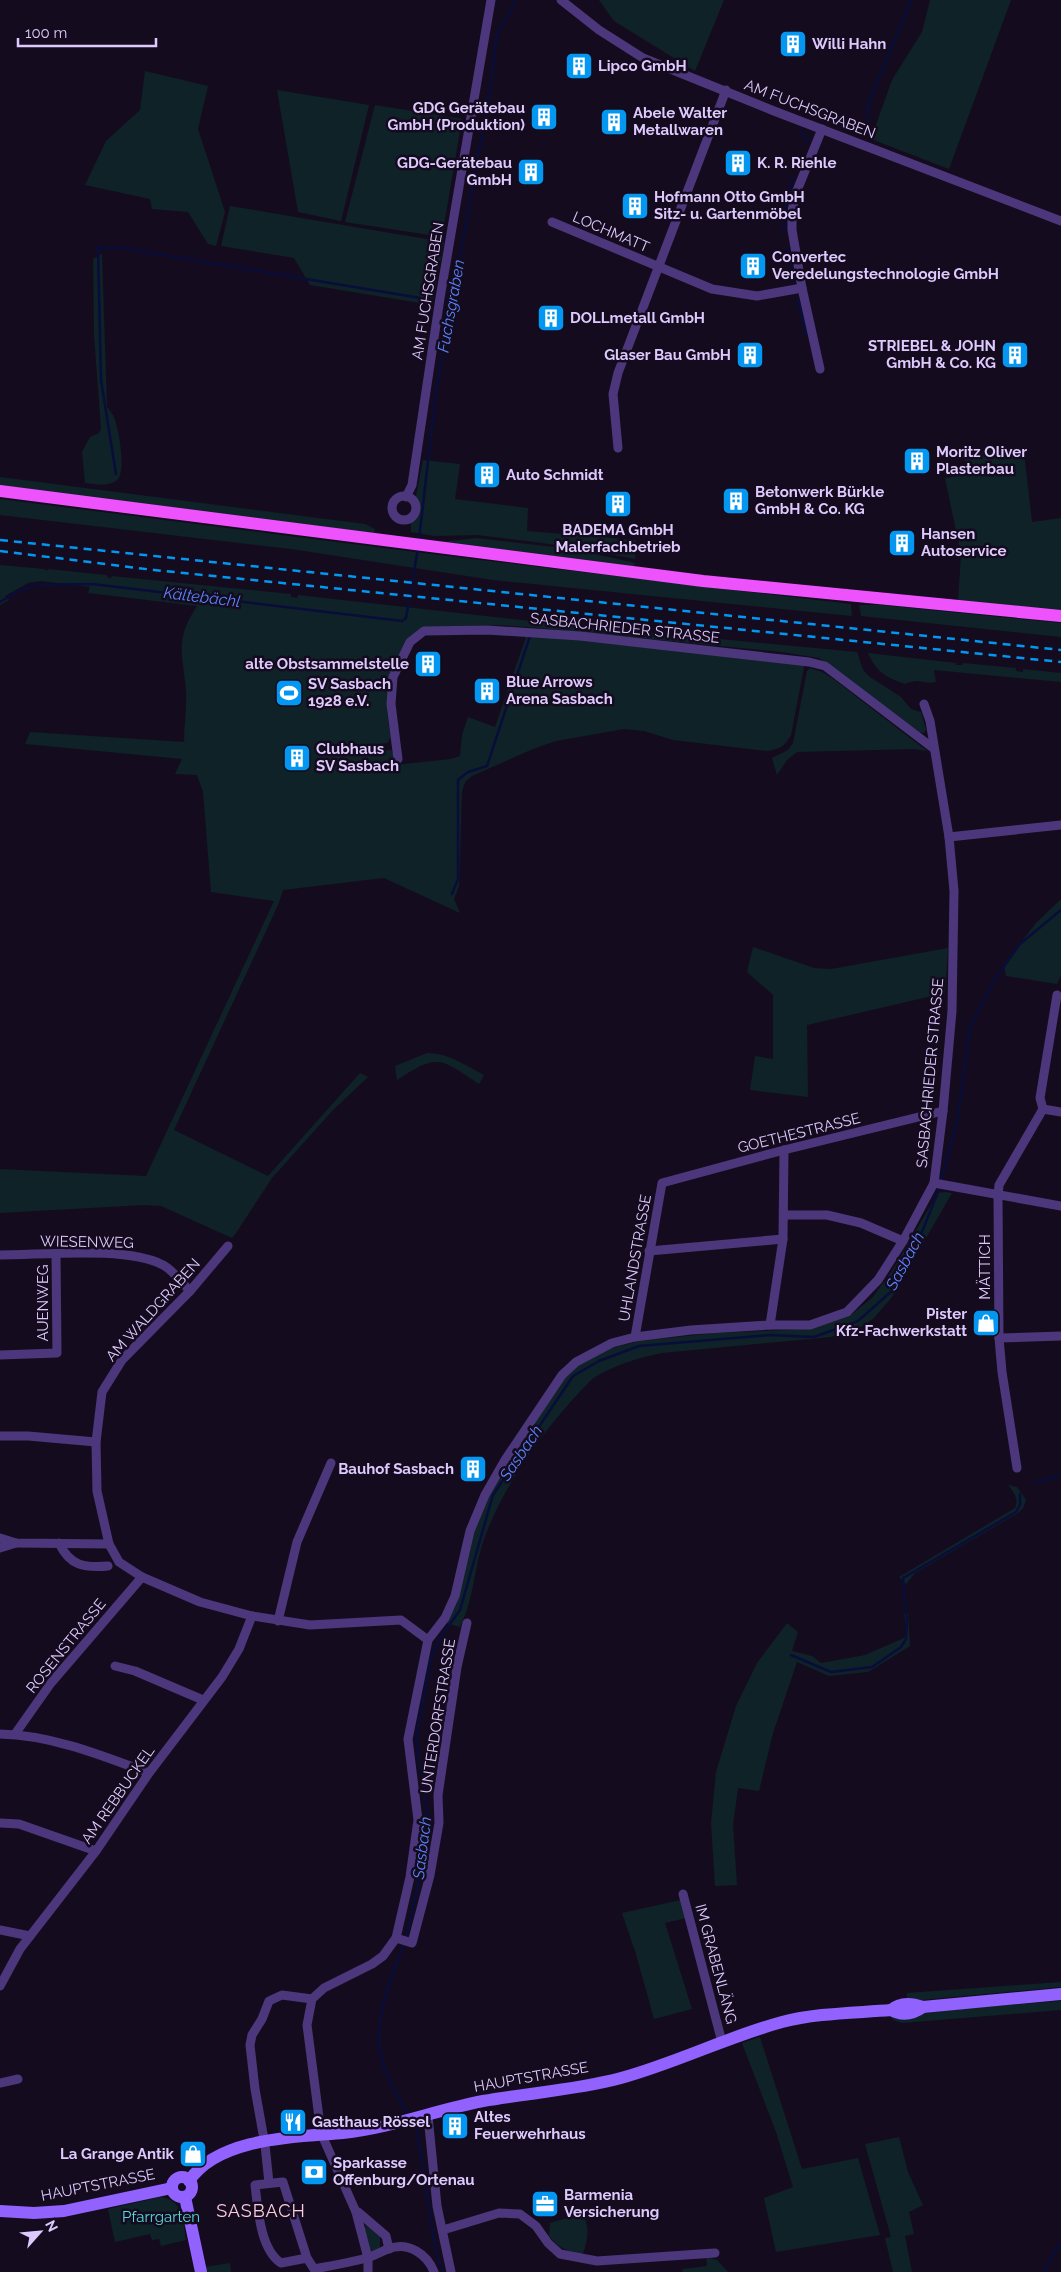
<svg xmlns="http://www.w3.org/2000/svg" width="1061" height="2272" font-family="Raleway,sans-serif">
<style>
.green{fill:#0f2228}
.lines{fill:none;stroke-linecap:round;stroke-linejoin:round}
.stream{stroke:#090d3a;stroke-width:2.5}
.street{stroke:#4d377c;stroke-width:9}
.secondary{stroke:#9162fd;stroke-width:12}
.primary{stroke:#ed52fd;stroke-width:12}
.rail{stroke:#0397f1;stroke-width:2.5;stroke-dasharray:8 6;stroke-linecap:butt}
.labels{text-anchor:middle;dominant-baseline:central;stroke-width:5;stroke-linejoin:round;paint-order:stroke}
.poi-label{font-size:15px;font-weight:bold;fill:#dec9fe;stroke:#140c1e;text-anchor:start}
.street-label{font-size:15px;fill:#dec9fe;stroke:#140c1e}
.park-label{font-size:15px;fill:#57d9dd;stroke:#140c1e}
.water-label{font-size:16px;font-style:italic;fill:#5983fd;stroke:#140c1e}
.quarter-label{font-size:18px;letter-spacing:1px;fill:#fecbde;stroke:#140c1e}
</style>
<rect width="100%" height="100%" fill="#140c1e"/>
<!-- green -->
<g class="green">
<polygon points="599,0 724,0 695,71 614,21"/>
<polygon points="930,0 1011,0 949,169 871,139 892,80 922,32"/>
<polygon points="145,71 208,86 198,129 225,212 216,246 208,244 188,212 152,209 150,199 85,185 106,141 140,110"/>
<polygon points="277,90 369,105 341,221 298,212"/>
<polygon points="375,105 462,119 442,237 345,222"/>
<polygon points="230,206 444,242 432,305 310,285 294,258 221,246"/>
<path d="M93 253V259L102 254 107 407C110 411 114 415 115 420 119 432 127 474 116 481 106 487 96 484 85 483L82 452 90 437 99 433 101 429 94 335Z"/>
<polygon points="966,449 1024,452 1032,522 1061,518 1061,612 958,602 961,555 945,478 964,475"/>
<polygon points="423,460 460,464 455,499 528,508 527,531 636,540 635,559 574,547 478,535 435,536 411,532 411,522"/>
<polygon points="0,477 365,524 375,529 374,533 0,487"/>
<polygon points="0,499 439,555 851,604 852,616 493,580 291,549 0,515"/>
<polygon points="476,538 572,549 635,563 634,566 441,542"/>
<path d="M0 565 44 569 47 571 49 569 106 575 110 579 112 576 291 594V597L297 598 298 595 549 623 857 652 863 670 870 677 901 697 911 709 921 712 926 730 924 733 919 732 819 658 781 652 528 627 497 625 423 627C410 635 405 643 399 657 385 688 385 705 391 737L387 743 380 744 381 751 391 750 393 753 394 765 451 759 460 756 462 735 468 717 495 727 527 634 805 662 791 735C785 746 780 749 767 751L673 740 644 731 624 729 556 741 533 749 472 776 465 782 462 791 459 886 454 899 460 913 384 878 283 890 278 905 174 1130 268 1176 360 1073 368 1077 333 1110 272 1178 236 1233 232 1238 161 1206 144 1205 0 1213V1169L146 1176 274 901 211 892 203 792 197 775 175 774 182 759 25 744 30 732 184 742C184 726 187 708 186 691 183 654 174 640 197 606L88 593 90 587 41 581 28 583 5 596 9 600 0 605Z"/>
<polygon points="859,605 881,605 1061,623 1061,637 861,616"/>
<path d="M868 653 956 663V665H962L963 663 1016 668V671L1023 672V669L1061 673V682L934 670 936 682C924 685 920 677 905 684 887 678 876 672 868 653Z"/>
<polygon points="810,668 822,672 832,678 927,751 913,749 797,752 787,760 777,775 772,758 788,750 793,743 807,671"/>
<polygon points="1061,899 1061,975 1057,984 1006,976 1004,964 1036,923"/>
<polygon points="753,947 814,968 831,969 948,948 945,993 807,1025 808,1097 750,1090 755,1056 773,1059 773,995 747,972"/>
<path d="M427 1053C448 1053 465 1065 484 1075L479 1084C440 1058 438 1053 397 1080L395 1066Z"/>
<path d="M945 1192 952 1193 892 1297 873 1319 859 1328 831 1337 662 1353C637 1358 614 1365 592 1379 548 1424 506 1479 484 1539 474 1568 474 1599 460 1627L446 1623 457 1604 474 1530 488 1498 504 1467 559 1383 574 1367 612 1348 640 1341 715 1333 789 1330 820 1326 852 1314 872 1298 892 1271 938 1193Z"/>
<path d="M1008 1485 1017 1487 1026 1500 1023 1508 1018 1513 915 1573 906 1584 899 1577 1015 1508C1019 1499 1014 1492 1008 1485Z"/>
<polygon points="908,1613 910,1646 868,1672 829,1676 797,1662 773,1733 759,1791 738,1788 733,1825 737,1885 715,1886 711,1823 716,1772 736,1706 757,1663 787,1623 798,1632 792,1651 812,1656 821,1663 865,1655 904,1638 907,1632 904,1614"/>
<polygon points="681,1900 686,1918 665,1923 692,2009 654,2019 636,1954 622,1913"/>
<polygon points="1061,1982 1061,1987 910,2001 907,1999 907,1993"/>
<polygon points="1061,2001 1061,2010 902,2023 893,2020 892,2017 970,2008"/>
<polygon points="760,2037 802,2169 858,2158 880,2235 776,2252 764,2198 793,2187 776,2132 742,2043"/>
<polygon points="899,2137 908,2172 923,2205 909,2212 914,2234 905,2236 912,2272 893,2272 885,2238 891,2237 865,2144"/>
<path d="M160 2197C183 2199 183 2221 186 2240L161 2246 159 2239 152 2240 150 2234 115 2242 108 2209Z"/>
<path d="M570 2217 584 2218C590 2227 587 2245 582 2255 567 2251 559 2248 549 2236L550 2223Z"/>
<polygon points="367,2226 380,2237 380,2248 371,2251 364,2227"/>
<polygon points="706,2257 717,2260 728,2272 682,2272 683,2269 707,2266"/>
<polygon points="230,2263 231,2272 206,2272 205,2267"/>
</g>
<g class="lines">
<!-- stream -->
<g class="stream">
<polyline points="806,113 864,134 867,128 868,104 911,0"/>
<polyline points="800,130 807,139 807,143"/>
<polyline points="784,231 786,204 792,178"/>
<polyline points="787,248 794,281"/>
<polyline points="798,299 806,335"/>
<polyline points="445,302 452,303"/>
<polyline points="116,474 101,380 98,247 121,248 432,300"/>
<polyline points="419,540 436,391 491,85 497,33 510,13 515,0"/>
<polyline points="0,602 21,590 39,585 92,584 402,621 406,618 418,548"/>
<polyline points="533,624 534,617"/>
<polyline points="452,894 458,879 458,780 468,772 487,766 530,636"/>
<polyline points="941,1181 958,1117 970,1027 995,979 1020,944 1061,910"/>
<polyline points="1035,1483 1061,1475"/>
<polyline points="791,1655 831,1672 872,1667 901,1647 906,1639 907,1622 903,1578 1016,1512 1020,1505 1020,1494"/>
<polyline points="406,1938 423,1862 428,1817 416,1739 431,1658 440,1638 460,1610 493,1495 573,1376 599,1361 639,1346 770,1335 814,1337 858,1321 894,1289 916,1247 940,1187"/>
<path d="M404 1943C390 1983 368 2028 385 2070 392 2086 400 2101 408 2115"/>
<polyline points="412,2122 417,2131 436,2252 443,2272"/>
<polyline points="1045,2272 1045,2268 1061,2242"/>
</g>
<!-- street -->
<g class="street">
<polyline points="561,0 599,30 643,58 774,111 1061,221"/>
<polyline points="552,222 712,289 757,296 802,288"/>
<polyline points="820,369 802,288 792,230 792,211 796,193 822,129"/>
<polyline points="618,448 613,394 618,373 726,90"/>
<circle cx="404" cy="508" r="12"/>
<polyline points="406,497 412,485 440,298 491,0"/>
<polyline points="398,759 391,704 393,677 410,642 424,631 487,630 580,636 809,662 825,666 933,748"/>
<polyline points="949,837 1061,825"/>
<polyline points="1057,995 1040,1098 1043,1109 1061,1112"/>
<polyline points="934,1183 1061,1206"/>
<polyline points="785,1215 827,1215 861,1223 903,1241"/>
<polyline points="228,1246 190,1291 122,1360 102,1392 96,1442 97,1491 109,1544 119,1562 142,1577 200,1602 252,1616 310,1625 401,1620 428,1640"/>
<polyline points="649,1251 783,1239"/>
<path d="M0 1255C43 1255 127 1246 163 1265 173 1270 182 1283 190 1291"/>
<polyline points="770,1325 783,1239 784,1150"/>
<polyline points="635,1337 662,1183 784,1150 943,1111"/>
<polyline points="999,1338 1061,1336"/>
<polyline points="0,1355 57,1353 56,1254"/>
<polyline points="0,1436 28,1436 96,1442"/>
<polyline points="1017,1468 1002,1372 999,1338 998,1196 999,1185 1043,1109"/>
<polyline points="0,1538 16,1543 109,1544"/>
<path d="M59 1543C70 1566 84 1568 108 1566"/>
<polyline points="0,1548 16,1543"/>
<polyline points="278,1621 297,1542 331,1463"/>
<polyline points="115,1666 135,1671 203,1700"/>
<path d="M0 1734C51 1735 101 1755 149 1773"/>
<polyline points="15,1734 51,1683 142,1577"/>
<polyline points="0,1823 19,1824 96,1851"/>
<polyline points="683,1894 722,2042"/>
<polyline points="0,1930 30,1936"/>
<polyline points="396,1938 412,1943 430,1875 439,1823 438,1795 457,1667 467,1623"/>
<polyline points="0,1986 20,1949 96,1851 149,1773 222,1677 239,1649 252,1616"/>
<polyline points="0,2083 18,2079"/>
<polyline points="428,2116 437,2206 451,2272"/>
<polyline points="269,2183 265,2145 255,2089 250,2045 252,2035 262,2019 269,2001 282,1995 312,1999"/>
<polyline points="356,2212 358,2212 386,2236 389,2249"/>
<polyline points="443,2230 499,2213 520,2214 536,2226 548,2243 560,2254 597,2261 715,2253"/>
<path d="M307 2258 283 2182 255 2185C258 2209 260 2249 281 2263L307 2258 314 2269C330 2266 347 2263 363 2259 372 2257 380 2252 388 2249 408 2241 427 2254 434 2272"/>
<polyline points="368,2272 368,2258 356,2212 321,2133 307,2025 312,1999 324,1988 372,1964 383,1956 396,1938 410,1877 418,1820 408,1739 428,1640 445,1618 455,1596 470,1531 485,1495 505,1460 562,1375 576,1362 612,1343 635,1337 691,1330 770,1325 810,1325 847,1312 878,1280 903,1241 934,1183 943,1111 952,1011 954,891 949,837 930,721 924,704"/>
</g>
<!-- secondary -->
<g class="secondary">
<path d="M891 2010C900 2002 912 2003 923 2007L1061 1994"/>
<circle cx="182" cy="2187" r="10"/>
<path d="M189 2181C218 2137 297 2137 343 2133 391 2128 436 2110 483 2101 529 2093 576 2090 621 2078 676 2063 727 2037 782 2022 816 2013 855 2013 891 2010 902 2016 913 2014 923 2007"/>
<polyline points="185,2197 201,2272"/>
<polyline points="0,2211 34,2213 64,2211 172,2188"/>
</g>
<!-- primary -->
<polyline class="primary" points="0,491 703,581 1061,616"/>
<!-- rail -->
<g class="rail">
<polyline points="0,540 1061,650"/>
<polyline points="0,551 154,570 1061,662"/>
</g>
</g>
<!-- icons -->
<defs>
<g id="building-square" transform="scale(1.4375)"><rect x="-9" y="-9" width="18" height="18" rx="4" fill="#0397f1" stroke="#140c1e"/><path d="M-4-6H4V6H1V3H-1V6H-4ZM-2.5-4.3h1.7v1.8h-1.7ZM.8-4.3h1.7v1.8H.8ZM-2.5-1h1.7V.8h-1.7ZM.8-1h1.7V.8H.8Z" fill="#fff"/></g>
<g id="stadium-square" transform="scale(1.4375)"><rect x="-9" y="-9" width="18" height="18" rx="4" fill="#0397f1" stroke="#140c1e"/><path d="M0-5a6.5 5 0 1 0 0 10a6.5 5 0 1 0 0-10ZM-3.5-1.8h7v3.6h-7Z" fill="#fff"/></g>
<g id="shop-square" transform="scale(1.4375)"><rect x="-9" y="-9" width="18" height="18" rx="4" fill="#0397f1" stroke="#140c1e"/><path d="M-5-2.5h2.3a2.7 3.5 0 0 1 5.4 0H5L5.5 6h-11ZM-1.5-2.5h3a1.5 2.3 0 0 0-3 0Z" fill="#fff"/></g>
<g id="restaurant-square" transform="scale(1.4375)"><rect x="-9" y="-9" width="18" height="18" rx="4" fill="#0397f1" stroke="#140c1e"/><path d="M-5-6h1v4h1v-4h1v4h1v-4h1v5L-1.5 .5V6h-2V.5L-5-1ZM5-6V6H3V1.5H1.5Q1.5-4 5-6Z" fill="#fff"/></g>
<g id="bank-square" transform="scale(1.4375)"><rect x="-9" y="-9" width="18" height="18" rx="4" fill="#0397f1" stroke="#140c1e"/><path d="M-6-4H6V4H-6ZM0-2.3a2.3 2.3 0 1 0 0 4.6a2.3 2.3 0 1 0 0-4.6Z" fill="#fff"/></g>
<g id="office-square" transform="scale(1.4375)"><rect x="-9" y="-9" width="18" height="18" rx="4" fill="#0397f1" stroke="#140c1e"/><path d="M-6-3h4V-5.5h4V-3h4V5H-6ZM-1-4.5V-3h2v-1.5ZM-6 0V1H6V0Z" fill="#fff"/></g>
</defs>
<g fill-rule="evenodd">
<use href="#building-square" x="793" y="44"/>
<use href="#building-square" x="579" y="66"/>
<use href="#building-square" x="544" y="117"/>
<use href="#building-square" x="614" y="122"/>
<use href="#building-square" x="738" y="163"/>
<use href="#building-square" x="531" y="172"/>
<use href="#building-square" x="635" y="206"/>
<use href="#building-square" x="753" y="266"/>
<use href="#building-square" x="551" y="318"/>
<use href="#building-square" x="750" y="355"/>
<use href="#building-square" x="1015" y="355"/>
<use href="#building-square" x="917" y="461"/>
<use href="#building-square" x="487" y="475"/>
<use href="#building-square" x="736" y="501"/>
<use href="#building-square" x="618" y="504"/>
<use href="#building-square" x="902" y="543"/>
<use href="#building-square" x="428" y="664"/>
<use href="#building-square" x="487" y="691"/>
<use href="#stadium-square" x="289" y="693"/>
<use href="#building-square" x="297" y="758"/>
<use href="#shop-square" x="986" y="1323"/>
<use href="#building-square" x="473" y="1469"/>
<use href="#restaurant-square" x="293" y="2122"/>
<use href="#building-square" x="455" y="2126"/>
<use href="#shop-square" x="193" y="2154"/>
<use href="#bank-square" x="314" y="2172"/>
<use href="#office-square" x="545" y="2204"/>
</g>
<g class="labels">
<!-- poi labels -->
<g class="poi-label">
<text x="812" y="44">Willi Hahn</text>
<text x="598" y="66">Lipco GmbH</text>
<text x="525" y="108" text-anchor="end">GDG Gerätebau<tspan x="525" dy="17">GmbH (Produktion)</tspan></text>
<text x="633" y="113">Abele Walter<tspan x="633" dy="17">Metallwaren</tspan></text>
<text x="512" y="163" text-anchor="end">GDG-Gerätebau<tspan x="512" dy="17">GmbH</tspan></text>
<text x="757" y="163">K. R. Riehle</text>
<text x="654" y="197">Hofmann Otto GmbH<tspan x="654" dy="17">Sitz- u. Gartenmöbel</tspan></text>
<text x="772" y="257">Convertec<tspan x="772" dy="17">Veredelungstechnologie GmbH</tspan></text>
<text x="570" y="318">DOLLmetall GmbH</text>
<text x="996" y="346" text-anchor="end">STRIEBEL &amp; JOHN<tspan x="996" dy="17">GmbH &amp; Co. KG</tspan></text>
<text x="731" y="355" text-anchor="end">Glaser Bau GmbH</text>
<text x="936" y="452">Moritz Oliver<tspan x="936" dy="17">Plasterbau</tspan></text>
<text x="506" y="475">Auto Schmidt</text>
<text x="755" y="492">Betonwerk Bürkle<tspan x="755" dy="17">GmbH &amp; Co. KG</tspan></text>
<text x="618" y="530" text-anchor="middle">BADEMA GmbH<tspan x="618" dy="17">Malerfachbetrieb</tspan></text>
<text x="921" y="534">Hansen<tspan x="921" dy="17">Autoservice</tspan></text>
<text x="409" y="664" text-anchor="end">alte Obstsammelstelle</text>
<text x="506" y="682">Blue Arrows<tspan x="506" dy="17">Arena Sasbach</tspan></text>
<text x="308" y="684">SV Sasbach<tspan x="308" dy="17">1928 e.V.</tspan></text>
<text x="316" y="749">Clubhaus<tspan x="316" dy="17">SV Sasbach</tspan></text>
<text x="967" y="1314" text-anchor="end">Pister<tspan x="967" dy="17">Kfz-Fachwerkstatt</tspan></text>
<text x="454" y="1469" text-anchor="end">Bauhof Sasbach</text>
<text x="474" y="2117">Altes<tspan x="474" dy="17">Feuerwehrhaus</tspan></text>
<text x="312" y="2122">Gasthaus Rössel</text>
<text x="174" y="2154" text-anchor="end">La Grange Antik</text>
<text x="333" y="2163">Sparkasse<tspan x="333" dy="17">Offenburg/Ortenau</tspan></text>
<text x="564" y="2195">Barmenia<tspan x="564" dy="17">Versicherung</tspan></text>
</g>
<!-- street labels -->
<g class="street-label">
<text transform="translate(810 109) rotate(21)">AM FUCHSGRABEN</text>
<text transform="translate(611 232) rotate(23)">LOCHMATT</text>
<text transform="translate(428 291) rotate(-81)">AM FUCHSGRABEN</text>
<text transform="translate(625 628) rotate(6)">SASBACHRIEDER STRASSE</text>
<text transform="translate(930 1073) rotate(-85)">SASBACHRIEDER STRASSE</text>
<text transform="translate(799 1133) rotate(-14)">GOETHESTRASSE</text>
<text transform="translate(87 1242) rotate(1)">WIESENWEG</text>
<text transform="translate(635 1258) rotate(-80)">UHLANDSTRASSE</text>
<text transform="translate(985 1267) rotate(-90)">MÄTTICH</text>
<text transform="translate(43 1303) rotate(-90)">AUENWEG</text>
<text transform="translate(153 1310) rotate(-48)">AM WALDGRABEN</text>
<text transform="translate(66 1646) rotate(-51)">ROSENSTRASSE</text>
<text transform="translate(438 1716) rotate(-81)">UNTERDORFSTRASSE</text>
<text transform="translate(118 1795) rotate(-55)">AM REBBUCKEL</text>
<text transform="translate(716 1964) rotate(75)">IM GRABENLÄNG</text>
<text transform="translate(531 2077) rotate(-10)">HAUPTSTRASSE</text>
<text transform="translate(98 2185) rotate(-11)">HAUPTSTRASSE</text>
</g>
<!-- park labels -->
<g class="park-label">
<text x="161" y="2217">Pfarrgarten</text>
</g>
<!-- water labels -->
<g class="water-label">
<text transform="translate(451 306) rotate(-80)">Fuchsgraben</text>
<text transform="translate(202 597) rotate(7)">Kältebächl</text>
<text transform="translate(905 1261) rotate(-62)">Sasbach</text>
<text transform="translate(521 1453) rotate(-56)">Sasbach</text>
<text transform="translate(422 1848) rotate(-83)">Sasbach</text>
</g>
<!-- quarter labels -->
<g class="quarter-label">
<text x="261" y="2210">SASBACH</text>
</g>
</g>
<!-- north arrow -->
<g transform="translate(40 2232) rotate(63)" stroke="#140c1e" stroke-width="4" paint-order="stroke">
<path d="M0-4L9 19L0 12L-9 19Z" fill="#dec9fe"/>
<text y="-8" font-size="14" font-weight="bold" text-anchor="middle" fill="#dec9fe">N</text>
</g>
<!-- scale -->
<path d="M18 38v8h138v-8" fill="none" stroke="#dec9fe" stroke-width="2.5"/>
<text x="25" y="38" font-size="15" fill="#dec9fe" stroke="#140c1e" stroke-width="4" paint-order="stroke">100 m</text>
</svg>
